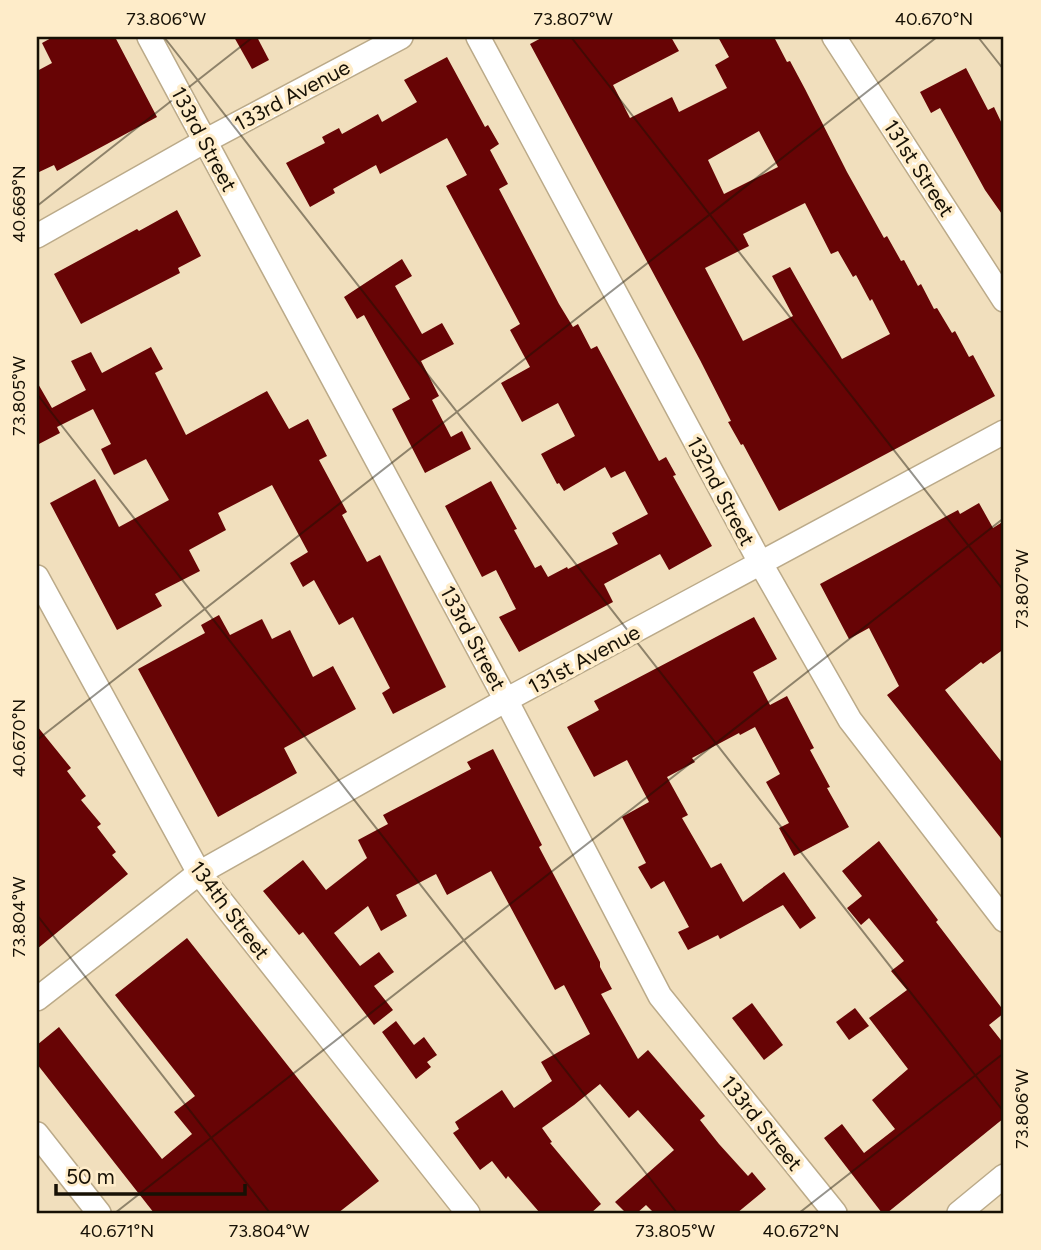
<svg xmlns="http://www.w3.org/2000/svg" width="1041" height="1250" font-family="Figtree,sans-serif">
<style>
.building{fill:#670405;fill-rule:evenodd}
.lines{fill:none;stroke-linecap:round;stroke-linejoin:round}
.minor-casing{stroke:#bbaa89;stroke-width:26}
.minor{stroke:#fff;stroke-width:23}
.ticks{fill:none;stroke:#171105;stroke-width:2;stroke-opacity:0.45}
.labels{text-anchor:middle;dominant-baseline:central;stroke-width:7;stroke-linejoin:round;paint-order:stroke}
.street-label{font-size:21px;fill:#171105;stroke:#feecc9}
.neatline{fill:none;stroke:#171105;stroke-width:2.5}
.ticks-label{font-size:18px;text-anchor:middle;fill:#171105}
</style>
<rect width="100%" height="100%" fill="#f1dfbd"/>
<!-- building -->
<g class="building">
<polygon points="53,37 115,37 157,117 57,171 54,165 37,173 37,71 52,63 42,43"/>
<polygon points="234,37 257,37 269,60 252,69"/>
<path d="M543 37H671L679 51 613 85 630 118 672 97 679 112 727 88 715 65 729 57 718 37H774L787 62 790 61 805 89 847 172 884 238 887 236 901 261 904 260 918 286 921 284 934 309 937 308 952 333 955 331 969 357 973 355 995 396 779 511 743 444 741 445 728 422 731 421 700 360 530 44ZM759 131 778 167 724 194 708 160ZM805 203 831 254 838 251 853 277 856 275 870 301 872 299 890 334 842 359 790 267 772 276 793 316 743 341 705 268 749 246 743 234Z"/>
<polygon points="447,57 485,127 488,125 499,144 490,150 508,184 499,189 559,304 573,327 578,324 591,349 597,346 659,461 666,457 676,475 673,476 712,546 669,570 660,554 604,584 613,602 519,652 499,617 516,609 496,570 482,577 445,506 491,481 517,529 514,530 535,568 541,565 548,577 567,567 568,569 618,544 612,533 648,514 625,471 611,478 605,467 564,491 559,483 557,484 541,454 575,436 558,403 522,422 501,383 530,367 510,330 520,324 446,186 467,175 447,138 380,174 376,165 333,189 335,193 310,207 286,163 325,143 322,137 339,128 342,134 378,114 382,122 417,102 404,80"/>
<polygon points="966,68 988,110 994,107 1004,128 1004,217 985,190 940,108 931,113 920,92"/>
<polygon points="177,210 201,256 178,268 180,273 81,324 54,274 137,229 139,231"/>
<polygon points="402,259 412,276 395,286 422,334 442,323 454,344 421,361 439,396 432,400 451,437 462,431 471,449 425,473 392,409 410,399 364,315 357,319 344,297"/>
<polygon points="151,347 163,369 155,373 186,435 267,391 289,429 308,419 327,456 319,460 347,512 342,515 367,562 380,555 446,687 393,714 382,693 390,688 353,617 339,625 314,580 303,587 290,563 308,552 272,485 218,513 226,530 189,550 200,571 155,594 162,606 117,630 50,503 95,479 119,527 169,500 146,459 114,475 101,449 111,444 93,409 57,427 60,433 37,445 37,382 52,408 86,390 71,361 91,352 102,373"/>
<polygon points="979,503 993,528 1004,521 1004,649 983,664 981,662 945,690 1004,765 1004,842 887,695 899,686 869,628 849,639 820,584 958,510 960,514"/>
<polygon points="219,615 230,635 262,619 272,639 290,630 313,677 333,666 356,709 284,748 297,773 218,817 138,669 205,633 201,625"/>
<polygon points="754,617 777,659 753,672 770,705 787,696 814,748 810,750 830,787 827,788 849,827 794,856 779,828 789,823 766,782 780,774 755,727 740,735 739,733 692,758 695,762 667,777 688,815 682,818 711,868 721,863 743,902 784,872 816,918 800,929 783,905 720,939 718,935 688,950 678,932 689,927 664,881 651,889 638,867 646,863 622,817 649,802 627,760 594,777 567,727 599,710 594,701"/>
<polygon points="37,726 71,768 67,771 86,796 81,800 101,824 97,827 116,852 112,855 128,874 37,949"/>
<polygon points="493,749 542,845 539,847 600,962 600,967 612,989 601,994 638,1059 648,1050 705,1116 700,1120 719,1144 748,1176 752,1172 766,1189 737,1213 654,1213 646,1205 637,1213 626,1213 615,1202 674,1150 638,1110 629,1118 600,1084 574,1105 542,1128 552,1142 550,1143 601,1204 591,1213 540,1213 508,1176 506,1179 492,1161 480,1170 461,1144 453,1133 459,1129 455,1122 502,1090 514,1108 552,1081 541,1062 590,1034 564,985 555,990 491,871 447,895 436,874 396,895 407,916 381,931 368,906 334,933 360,966 379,952 394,972 374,986 393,1010 374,1025 303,932 299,935 263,891 303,860 326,890 367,858 358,840 388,824 383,815 471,769 467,762"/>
<polygon points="879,841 938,920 936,922 1004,1011 1004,1013 989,1025 1004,1044 1004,1118 887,1213 882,1213 824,1138 842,1124 864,1153 895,1129 872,1100 908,1069 869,1018 907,990 891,971 904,961 869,918 861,925 847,908 862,896 842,871"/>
<polygon points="187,938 379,1181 338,1213 154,1213 37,1064 37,1045 59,1027 162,1159 192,1134 174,1112 195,1096 115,995"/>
<polygon points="752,1003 783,1045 764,1060 732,1018"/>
<polygon points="855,1008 869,1026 849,1040 836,1022"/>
<polygon points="396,1021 414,1045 424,1037 437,1055 427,1062 431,1067 416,1079 382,1032"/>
</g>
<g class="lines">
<!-- minor casing -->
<g class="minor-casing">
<g id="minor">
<polyline points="149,37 506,700 660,996 835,1213"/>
<polyline points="478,37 761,564 850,720 1004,920"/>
<polyline points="834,37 1004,300"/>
<polyline points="37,236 205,141 401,37"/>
<polyline points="37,577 199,873 468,1213"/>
<polyline points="37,999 199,873 506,700 1004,432"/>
<polyline points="37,1134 99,1213"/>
<polyline points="959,1213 1004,1176"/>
</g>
</g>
<!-- minor -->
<use href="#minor" class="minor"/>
</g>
<!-- ticks -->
<path class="ticks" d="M164 37 1004 1112M571 37 1004 591M978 37 1004 70M37 206 253 37M37 394 677 1213M37 740 937 37M37 915 270 1213M115 1213 1004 518M799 1213 1004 1053"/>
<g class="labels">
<!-- street labels -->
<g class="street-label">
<text transform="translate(292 95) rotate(-28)">133rd Avenue</text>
<text transform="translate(204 139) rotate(62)">133rd Street</text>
<text transform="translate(919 168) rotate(57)">131st Street</text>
<text transform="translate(721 491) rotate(62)">132nd Street</text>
<text transform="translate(473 638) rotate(62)">133rd Street</text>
<text transform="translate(584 659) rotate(-28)">131st Avenue</text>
<text transform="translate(230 910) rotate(53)">134th Street</text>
<text transform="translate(762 1123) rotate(51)">133rd Street</text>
</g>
</g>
<!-- border -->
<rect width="1041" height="1250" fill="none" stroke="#feecc9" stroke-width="77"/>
<!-- scale -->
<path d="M56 1184v10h189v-10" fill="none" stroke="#171105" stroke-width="3.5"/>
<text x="66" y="1184" font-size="21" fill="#171105" stroke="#feecc9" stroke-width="5" paint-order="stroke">50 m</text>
<rect x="38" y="38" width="964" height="1174" class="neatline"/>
<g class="ticks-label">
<text x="166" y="25">73.806°W</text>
<text x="573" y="25">73.807°W</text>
<text x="934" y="25">40.670°N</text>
<text transform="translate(19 204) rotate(-90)" y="6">40.669°N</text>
<text transform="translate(19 396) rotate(-90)" y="6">73.805°W</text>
<text transform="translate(1022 589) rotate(-90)" y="6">73.807°W</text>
<text transform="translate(19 738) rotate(-90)" y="6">40.670°N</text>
<text transform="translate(19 917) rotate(-90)" y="6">73.804°W</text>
<text transform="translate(1022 1109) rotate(-90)" y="6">73.806°W</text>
<text x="117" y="1237">40.671°N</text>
<text x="269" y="1237">73.804°W</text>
<text x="675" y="1237">73.805°W</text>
<text x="801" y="1237">40.672°N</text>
</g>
</svg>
